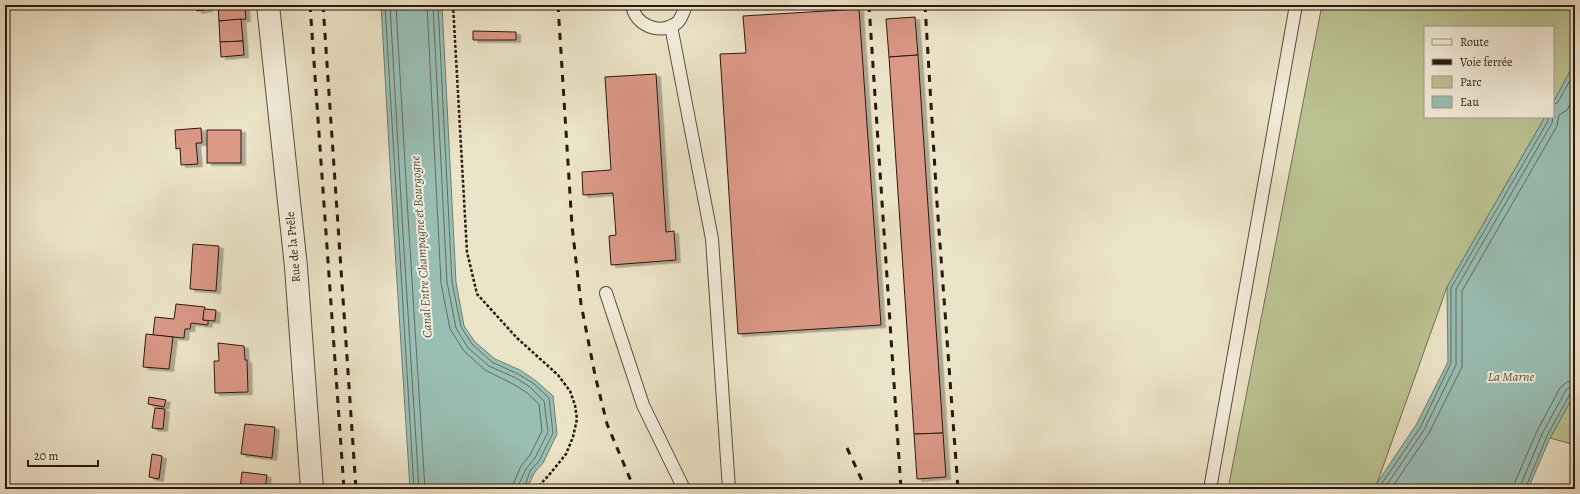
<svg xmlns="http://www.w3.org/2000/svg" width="1580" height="494" font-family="Alegreya,serif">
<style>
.green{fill:#bcc393;stroke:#736e50}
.water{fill:#99bfb4;stroke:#6d7c72}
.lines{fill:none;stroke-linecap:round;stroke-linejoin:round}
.shore{stroke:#626c61;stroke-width:1}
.building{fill:#db9887;stroke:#2a180e;filter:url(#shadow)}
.service-casing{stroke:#5a4b3c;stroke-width:14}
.tertiary-casing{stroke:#5a4b3c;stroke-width:24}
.path{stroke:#2a180e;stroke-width:2.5;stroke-dasharray:3 2;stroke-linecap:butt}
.service{stroke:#f3eddb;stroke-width:12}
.tertiary{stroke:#f3eddb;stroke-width:22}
.rail{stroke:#2a180e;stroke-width:3;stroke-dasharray:7 7;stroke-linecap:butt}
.labels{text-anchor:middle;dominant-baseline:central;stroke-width:4;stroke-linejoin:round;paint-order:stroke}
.street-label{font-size:12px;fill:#2a180e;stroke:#f3eddb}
.water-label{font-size:13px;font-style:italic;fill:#515248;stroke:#f3eddb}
</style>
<defs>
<filter id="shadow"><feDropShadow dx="4.5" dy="2.5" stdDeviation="0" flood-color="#0004"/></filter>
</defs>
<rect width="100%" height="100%" fill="#ece4c8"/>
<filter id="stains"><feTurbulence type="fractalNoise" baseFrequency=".005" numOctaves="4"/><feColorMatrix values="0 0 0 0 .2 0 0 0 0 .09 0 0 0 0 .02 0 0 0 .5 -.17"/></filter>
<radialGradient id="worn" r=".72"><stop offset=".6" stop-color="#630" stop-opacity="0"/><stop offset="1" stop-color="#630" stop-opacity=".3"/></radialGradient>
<!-- green -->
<g class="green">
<polygon points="1322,5 1575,5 1575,62 1553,103 1553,27 1425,27 1425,117 1545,117 1447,287 1375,489 1228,489"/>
<polygon points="1575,393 1575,445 1550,438"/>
</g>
<!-- water -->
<g class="water">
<polygon points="381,5 442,5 456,282 464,326 475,342 495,359 520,370 535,380 553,396 557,434 543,463 534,473 528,487 529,489 410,489 393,217"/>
<polygon points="1575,62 1575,393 1550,438 1528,489 1373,489 1416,425 1448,362 1447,287 1545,117 1553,117 1553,103"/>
</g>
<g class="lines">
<!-- shore -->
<g class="shore">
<polyline points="385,5 414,489"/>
<polyline points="390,5 402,217 419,489"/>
<polyline points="396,5 408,216 425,489"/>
<polyline points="427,5 441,283 450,329 464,351 485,370 513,384 526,392 539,404 542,431 530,455 521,466 514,482 513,489"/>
<polyline points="433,5 447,282 456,328 468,348 489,366 516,378 530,387 544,401 548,432 535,458 526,469 519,484 519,489"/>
<polyline points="438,5 452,282 461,327 472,344 492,362 518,374 533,383 549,398 553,433 539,461 530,471 524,489"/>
<polyline points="1553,105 1558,102 1575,71"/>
<polyline points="1378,489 1420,428 1451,363 1451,288 1548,121 1548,117"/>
<polyline points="1384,489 1424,430 1456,365 1456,289 1552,123 1553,115"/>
<polyline points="1391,489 1429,433 1462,367 1462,291 1557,126 1559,115 1567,110 1575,95"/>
<polyline points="1514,489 1515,482 1537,431 1560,388 1567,382 1575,381"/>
<polyline points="1520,489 1521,484 1542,434 1566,390 1570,387 1575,387"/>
<polyline points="1525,489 1547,436 1570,394 1575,392"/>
</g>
</g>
<!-- building -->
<g class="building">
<polygon points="197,5 208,5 208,9 197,11"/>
<polygon points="218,5 245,5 246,19 219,21"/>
<polygon points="859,9 881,325 738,334 720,54 746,53 743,16"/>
<polygon points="915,17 918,55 889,57 886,19"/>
<polygon points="241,19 243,41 220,42 219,21"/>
<polygon points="473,31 516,32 516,40 473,40"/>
<polygon points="243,41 244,55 221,57 220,42"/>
<polygon points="918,55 943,433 914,434 889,57"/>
<polygon points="656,74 666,232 674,231 676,260 611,265 609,236 616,235 613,193 583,195 582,172 611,170 605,77"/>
<polygon points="201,128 202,143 196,143 198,164 181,165 180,148 176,149 175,130"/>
<rect x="207" y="130" width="34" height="33"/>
<polygon points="193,244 219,246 216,291 190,289"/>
<polygon points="176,304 205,307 203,320 208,320 208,325 191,323 190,329 185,329 184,338 153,335 155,317 174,319"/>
<polygon points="204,309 216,310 215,321 203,320"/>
<polygon points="146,334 173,337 169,369 143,367"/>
<polygon points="218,343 244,346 245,360 247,360 248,392 215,393 214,361 219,361"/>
<polygon points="149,397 166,400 164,407 148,404"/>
<polygon points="155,408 165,409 163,429 152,428"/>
<polygon points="245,424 275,427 272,458 241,454"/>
<polygon points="943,433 946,477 917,479 914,434"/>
<polygon points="152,454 162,456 159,479 149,477"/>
<polygon points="242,472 267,475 265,489 240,489"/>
</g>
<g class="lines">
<!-- service casing -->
<g class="service-casing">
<g id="service">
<path d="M632 5C635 26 661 36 678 22 682 17 684 11 686 5"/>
<polyline points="671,26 712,239 729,489"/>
<polyline points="606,293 643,405 684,489"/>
<polyline points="1210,489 1296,5"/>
</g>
</g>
<!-- tertiary casing -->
<g class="tertiary-casing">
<polyline id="tertiary" points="268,5 296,267 312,489"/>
</g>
<!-- path -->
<polyline class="path" points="453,5 467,252 477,294 517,338 558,375 570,391 575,405 577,419 573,437 566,454 549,475 536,489"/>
<!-- service -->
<use href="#service" class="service"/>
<!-- tertiary -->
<use href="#tertiary" class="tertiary"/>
<!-- rail -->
<g class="rail">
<polyline points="310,5 344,489"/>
<polyline points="323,5 356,489"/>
<polyline points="558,5 572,226 581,304 595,375 607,424 631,481 636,489"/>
<polyline points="869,5 901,489"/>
<polyline points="925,5 937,203 958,489"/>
<polyline points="847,448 866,489"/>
</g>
</g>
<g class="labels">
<!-- street labels -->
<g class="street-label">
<text transform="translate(293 247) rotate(-95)">Rue de la Prêle</text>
</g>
<!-- water labels -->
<g class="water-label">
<text transform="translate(421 247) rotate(-94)">Canal Entre Champagne et Bourgogne</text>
<text x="1511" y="376">La Marne</text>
</g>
</g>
<!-- margin -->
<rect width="1580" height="494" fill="none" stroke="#ece4c8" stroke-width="20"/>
<rect x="6" y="6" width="1568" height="482" fill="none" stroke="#2a180e" stroke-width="2"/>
<rect x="10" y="10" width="1560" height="474" fill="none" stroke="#2a180e"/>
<!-- legend -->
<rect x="1424" y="26" width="130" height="92" fill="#f3eddb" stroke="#a39889"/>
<rect x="1432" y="39" width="20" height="6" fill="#f3eddb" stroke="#a39889"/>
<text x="1460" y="46" font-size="12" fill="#2a180e">Route</text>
<rect x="1432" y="59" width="20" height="6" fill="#2a180e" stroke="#a39889"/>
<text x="1460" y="66" font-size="12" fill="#2a180e">Voie ferrée</text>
<rect x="1432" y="76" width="20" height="12" fill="#bcc393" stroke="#a39889"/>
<text x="1460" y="86" font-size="12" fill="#2a180e">Parc</text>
<rect x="1432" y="96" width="20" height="12" fill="#99bfb4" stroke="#a39889"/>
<text x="1460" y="106" font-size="12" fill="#2a180e">Eau</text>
<!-- scale -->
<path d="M28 460v6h70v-6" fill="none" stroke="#2a180e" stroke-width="2"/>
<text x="34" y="460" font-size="12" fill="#2a180e" stroke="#f3eddb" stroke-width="3" paint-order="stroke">20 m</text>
<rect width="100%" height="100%" filter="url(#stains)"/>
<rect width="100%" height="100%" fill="url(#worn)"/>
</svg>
